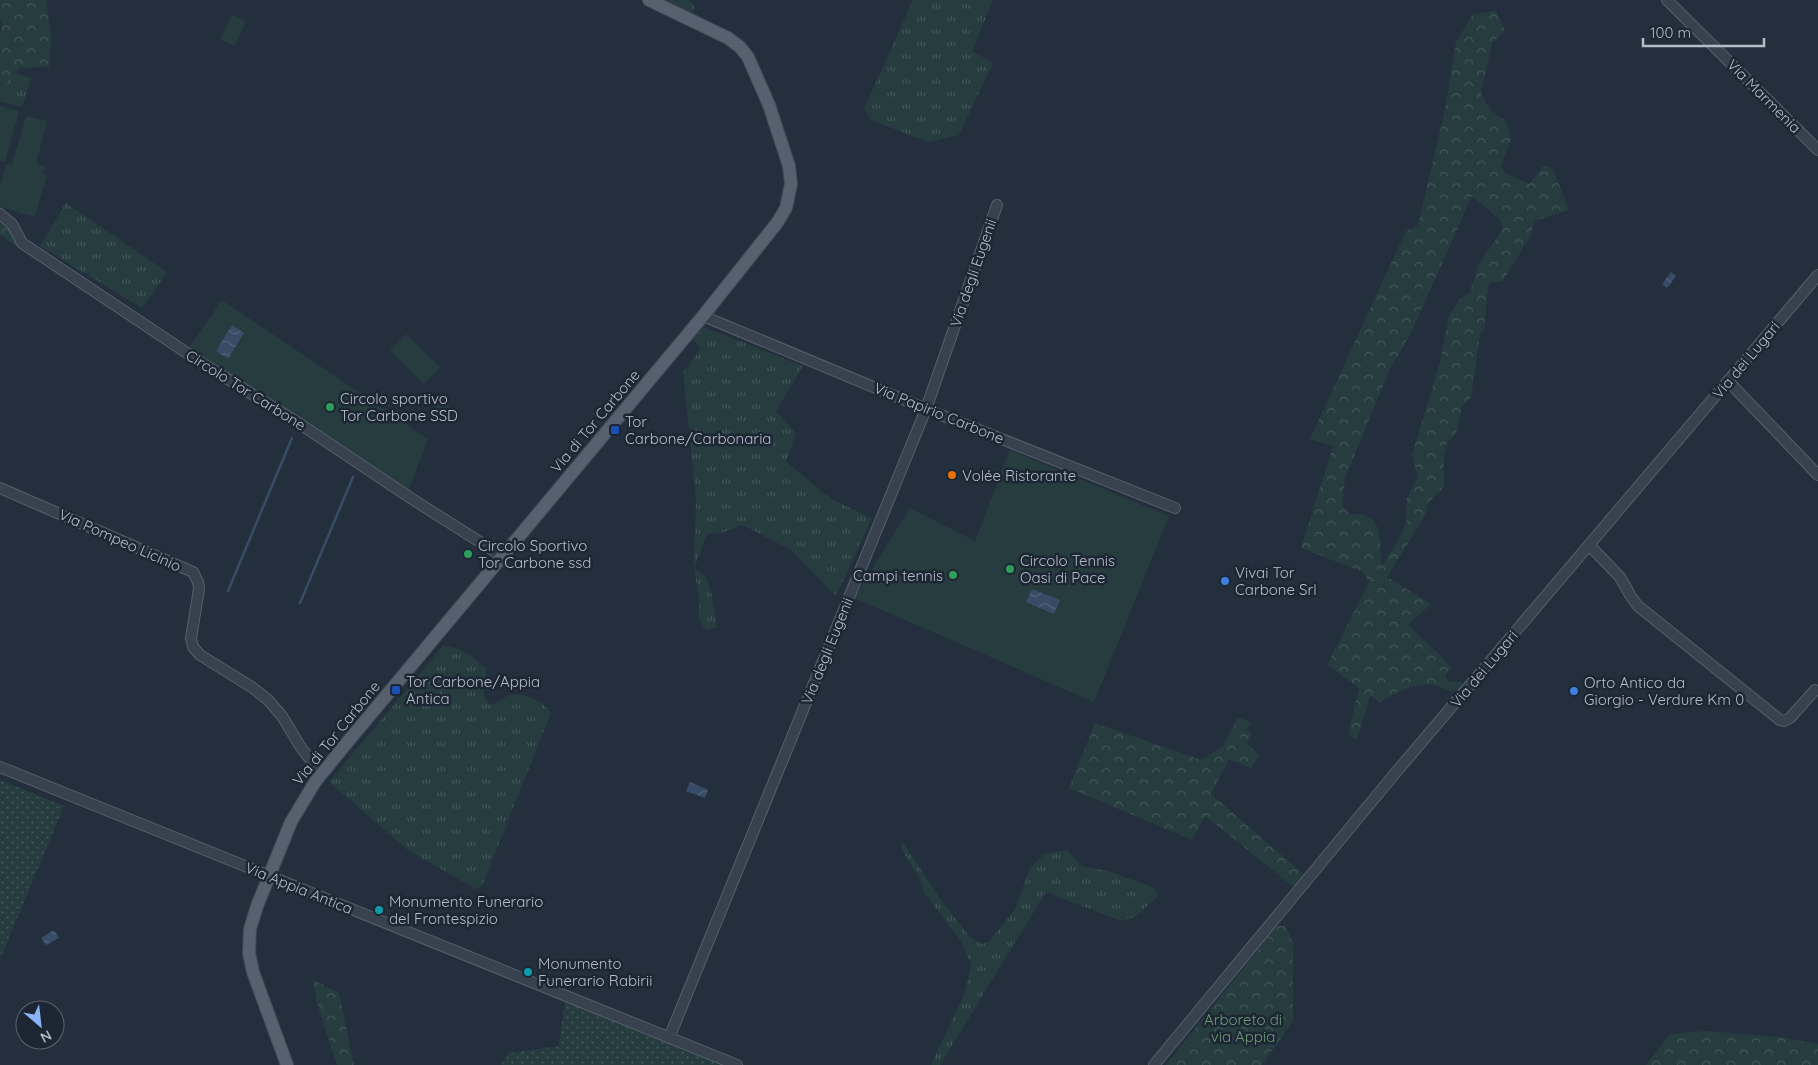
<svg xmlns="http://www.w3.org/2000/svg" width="1818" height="1065" font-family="Quicksand,sans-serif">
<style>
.grass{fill:url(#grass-tufts)}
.forest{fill:url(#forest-crowns);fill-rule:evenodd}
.garden{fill:url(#garden-dots)}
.pitch{fill:#263c3f}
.water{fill:url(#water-waves)}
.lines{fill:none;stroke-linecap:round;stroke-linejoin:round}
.stream{stroke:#394c67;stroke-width:2.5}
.minor-casing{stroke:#565f6c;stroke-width:12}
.major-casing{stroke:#414a57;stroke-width:14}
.minor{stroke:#38414e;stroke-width:10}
.major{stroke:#56606e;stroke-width:12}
.leisure-dot{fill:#2e9e5b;stroke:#1d2633;stroke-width:2}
.transit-dot{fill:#1a4fb4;stroke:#1d2633;stroke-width:2}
.food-dot{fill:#e8710a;stroke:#1d2633;stroke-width:2}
.shop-dot{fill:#3f7fe0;stroke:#1d2633;stroke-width:2}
.culture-dot{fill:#0f9aa8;stroke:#1d2633;stroke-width:2}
.labels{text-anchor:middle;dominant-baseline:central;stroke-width:5;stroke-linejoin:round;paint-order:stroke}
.street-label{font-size:15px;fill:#b4bcc9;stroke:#1d2633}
.poi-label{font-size:15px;fill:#b4bcc9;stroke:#1d2633;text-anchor:start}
.park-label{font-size:15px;fill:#6b9a76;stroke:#1d2633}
</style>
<defs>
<pattern id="grass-tufts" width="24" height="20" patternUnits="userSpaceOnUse" patternTransform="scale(1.25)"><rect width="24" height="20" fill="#263c3f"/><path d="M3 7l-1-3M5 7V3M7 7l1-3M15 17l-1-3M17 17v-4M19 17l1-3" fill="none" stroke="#435659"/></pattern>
<pattern id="forest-crowns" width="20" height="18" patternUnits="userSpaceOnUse" patternTransform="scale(1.25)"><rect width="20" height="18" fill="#263c3f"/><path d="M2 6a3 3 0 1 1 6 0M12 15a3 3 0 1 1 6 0" fill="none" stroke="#435659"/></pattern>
<pattern id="garden-dots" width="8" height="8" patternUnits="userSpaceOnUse" patternTransform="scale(1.25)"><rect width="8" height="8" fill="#263c3f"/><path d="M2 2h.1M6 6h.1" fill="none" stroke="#435659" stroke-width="1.8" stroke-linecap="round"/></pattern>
<pattern id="water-waves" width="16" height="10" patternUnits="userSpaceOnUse" patternTransform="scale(1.25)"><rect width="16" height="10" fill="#394c67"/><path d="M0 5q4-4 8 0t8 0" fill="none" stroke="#53647b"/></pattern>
</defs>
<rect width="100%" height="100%" fill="#242f3e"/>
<!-- grass -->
<g class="grass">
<polygon points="661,0 689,0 695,6 691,15"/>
<polygon points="913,0 993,0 972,51 993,63 959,135 928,142 871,120 864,109"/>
<polygon points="8,70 31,78 22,107 0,101 0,88"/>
<polygon points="66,203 167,272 142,308 40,246"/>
<polygon points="704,327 803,366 776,411 796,433 786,462 833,500 872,518 836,596 791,550 743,525 724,532 707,534 694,569 706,577 711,592 717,627 706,630 699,620 699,598 694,569 696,499 683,372 701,349 693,339"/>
<path d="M443 646C461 646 474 658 487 669 485 682 478 699 493 705 498 702 504 697 510 695 522 691 546 703 551 713L482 886 476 889 409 851 329 782Z"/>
<polygon points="902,841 945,906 971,938 982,944 989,942 1016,908 1029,869 1046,853 1067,850 1082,866 1107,871 1153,887 1158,896 1135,917 1121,921 1046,892 940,1065 931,1065 964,995 971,965 961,941 925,894 919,878 902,850"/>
</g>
<!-- forest -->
<g class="forest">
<polygon points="0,0 46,0 51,34 49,67 20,68 0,89 0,37 2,22 0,19"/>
<path d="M1496 11 1505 31 1492 43 1481 93 1490 110 1506 121 1511 139 1501 166 1506 173 1529 184 1543 166H1549L1555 174 1569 210 1533 221 1532 234 1502 282H1492L1488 286 1484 330 1480 335 1471 397 1462 407 1456 433 1447 443 1444 456V485L1441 490 1428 503 1426 514 1387 577 1431 604 1408 625 1443 658 1451 668 1445 675 1449 682H1461L1462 688 1451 692C1423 676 1405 689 1379 702L1370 696 1357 740 1348 735 1359 688 1327 665 1369 582 1363 572 1301 548 1333 446 1310 439 1406 231 1418 225 1445 109 1456 42 1473 14ZM1472 196 1499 219 1503 229 1478 265 1470 292 1459 300 1449 316 1440 362 1412 455 1418 477 1407 498 1406 522 1402 534 1382 566C1379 552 1384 521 1366 516 1361 514 1355 514 1349 514L1342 505 1345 478 1390 369 1411 333Z"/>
<polygon points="0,213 22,240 16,246 0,235"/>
<polygon points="1238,717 1251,722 1246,730 1252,734 1247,744 1259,755 1251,768 1229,759 1211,794 1306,876 1295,888 1205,816 1192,840 1069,788 1095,723 1201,760 1223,746"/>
<polygon points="1277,926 1285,926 1293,942 1293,1021 1262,1065 1166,1065"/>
<polygon points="313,980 339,993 354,1065 337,1065 317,1003"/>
<polygon points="1707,1031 1778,1037 1818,1044 1818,1065 1646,1065 1670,1034"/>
</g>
<!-- garden -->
<g class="garden">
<polygon points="0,780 64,806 0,959"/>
<polygon points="565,1001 720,1065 501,1065 509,1053 559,1046"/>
</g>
<!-- pitch -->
<g class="pitch">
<polygon points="232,15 246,22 234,46 220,39"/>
<polygon points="0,106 19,111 5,162 0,161"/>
<polygon points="26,116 47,121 36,164 46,167 43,174 47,175 35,217 0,207 0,187 6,164 12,165"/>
<polygon points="222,300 428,439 408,492 188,349"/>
<polygon points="406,334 440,367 424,384 390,350"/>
<polygon points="441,398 457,414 449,423 432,406"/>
<polygon points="1010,450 1169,516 1094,702 854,598 910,508 975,541"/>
</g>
<!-- water -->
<g class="water">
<polygon points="1671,272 1676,276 1667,288 1662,284"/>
<polygon points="232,325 244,333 228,359 216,351"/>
<polygon points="1032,589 1060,600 1054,614 1026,602"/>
<polygon points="690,782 708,790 705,798 686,791"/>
<polygon points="54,930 59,938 46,945 41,938"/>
</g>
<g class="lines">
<!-- stream -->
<g class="stream">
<polyline points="228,591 292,438"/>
<polyline points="300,603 353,477"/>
</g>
<!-- minor casing -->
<g class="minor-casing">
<g id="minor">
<polyline points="1667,0 1818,150"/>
<polyline points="0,214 12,224 22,243 205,365 297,422 409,497 502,556"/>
<polyline points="703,316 926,409 1175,508"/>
<polyline points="1728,381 1818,475"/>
<polyline points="0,488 193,572 198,582 199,589 191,638 193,647 200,655 253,688 268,700 282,716 300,746 321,774"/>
<polyline points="1589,545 1620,577 1630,595 1638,606 1780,720 1784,721 1790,718 1815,690"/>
<polyline points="0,767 737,1065"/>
<polyline points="669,1038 926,409 997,205"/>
<polyline points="1154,1065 1392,777 1818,275"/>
</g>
</g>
<!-- major casing -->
<g class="major-casing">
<polyline id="major" points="287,1065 253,972 249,953 250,929 257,906 291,822 315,782 345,745 703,316 777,223 786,208 791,184 789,166 769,105 748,57 740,47 728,38 649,0"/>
</g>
<!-- minor -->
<use href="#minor" class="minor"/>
<!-- major -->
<use href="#major" class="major"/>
</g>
<!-- markers -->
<g class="leisure-dot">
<circle cx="330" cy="407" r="5"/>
<circle cx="468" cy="554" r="5"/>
<circle cx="1010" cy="569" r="5"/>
<circle cx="953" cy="575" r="5"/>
</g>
<g class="transit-dot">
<rect x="610" y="425" width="10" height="10" rx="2.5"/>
<rect x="391" y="685" width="10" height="10" rx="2.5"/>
</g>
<circle class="food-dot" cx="952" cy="475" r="5"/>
<g class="shop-dot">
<circle cx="1225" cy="581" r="5"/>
<circle cx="1574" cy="691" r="5"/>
</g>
<g class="culture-dot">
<circle cx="379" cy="910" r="5"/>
<circle cx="528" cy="972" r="5"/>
</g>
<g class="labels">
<!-- street labels -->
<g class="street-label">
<text transform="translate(1764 96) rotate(45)">Via Marmenia</text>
<text transform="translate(973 273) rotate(-71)">Via degli Eugenii</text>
<text transform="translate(1746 360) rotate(-50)">Via dei Lugari</text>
<text transform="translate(246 390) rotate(32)">Circolo Tor Carbone</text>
<text transform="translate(939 413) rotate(22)">Via Papirio Carbone</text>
<text transform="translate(595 421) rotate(-50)">Via di Tor Carbone</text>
<text transform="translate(120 540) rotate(24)">Via Pompeo Licinio</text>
<text transform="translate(827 651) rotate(-68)">Via degli Eugenii</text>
<text transform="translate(1484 669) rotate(-50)">Via dei Lugari</text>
<text transform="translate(336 733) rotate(-51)">Via di Tor Carbone</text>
<text transform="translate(299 888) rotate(22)">Via Appia Antica</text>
</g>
<!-- poi labels -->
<g class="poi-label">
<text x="340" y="398">Circolo sportivo<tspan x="340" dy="17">Tor Carbone SSD</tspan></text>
<text x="625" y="421">Tor<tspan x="625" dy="17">Carbone/Carbonaria</tspan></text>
<text x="962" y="475">Volée Ristorante</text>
<text x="478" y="545">Circolo Sportivo<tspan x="478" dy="17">Tor Carbone ssd</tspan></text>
<text x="1020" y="560">Circolo Tennis<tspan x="1020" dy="17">Oasi di Pace</tspan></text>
<text x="1235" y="572">Vivai Tor<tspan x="1235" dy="17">Carbone Srl</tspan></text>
<text x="943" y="575" text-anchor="end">Campi tennis</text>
<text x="406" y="681">Tor Carbone/Appia<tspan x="406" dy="17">Antica</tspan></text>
<text x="1584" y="682">Orto Antico da<tspan x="1584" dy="17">Giorgio - Verdure Km 0</tspan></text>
<text x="389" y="901">Monumento Funerario<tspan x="389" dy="17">del Frontespizio</tspan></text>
<text x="538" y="963">Monumento<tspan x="538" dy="17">Funerario Rabirii</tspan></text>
</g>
<!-- park labels -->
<g class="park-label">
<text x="1243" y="1019">Arboreto di<tspan x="1243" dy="17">via Appia</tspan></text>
</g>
</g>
<!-- north arrow -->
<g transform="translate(40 1025) rotate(152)"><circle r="24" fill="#1d2633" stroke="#59626f"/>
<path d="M0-4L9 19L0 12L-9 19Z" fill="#8ab4f8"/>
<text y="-8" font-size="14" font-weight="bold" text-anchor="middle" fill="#b4bcc9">N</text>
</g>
<!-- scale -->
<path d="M1643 38v8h121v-8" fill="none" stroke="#b4bcc9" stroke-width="2.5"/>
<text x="1650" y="38" font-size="15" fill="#b4bcc9" stroke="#1d2633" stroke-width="4" paint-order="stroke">100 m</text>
</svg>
